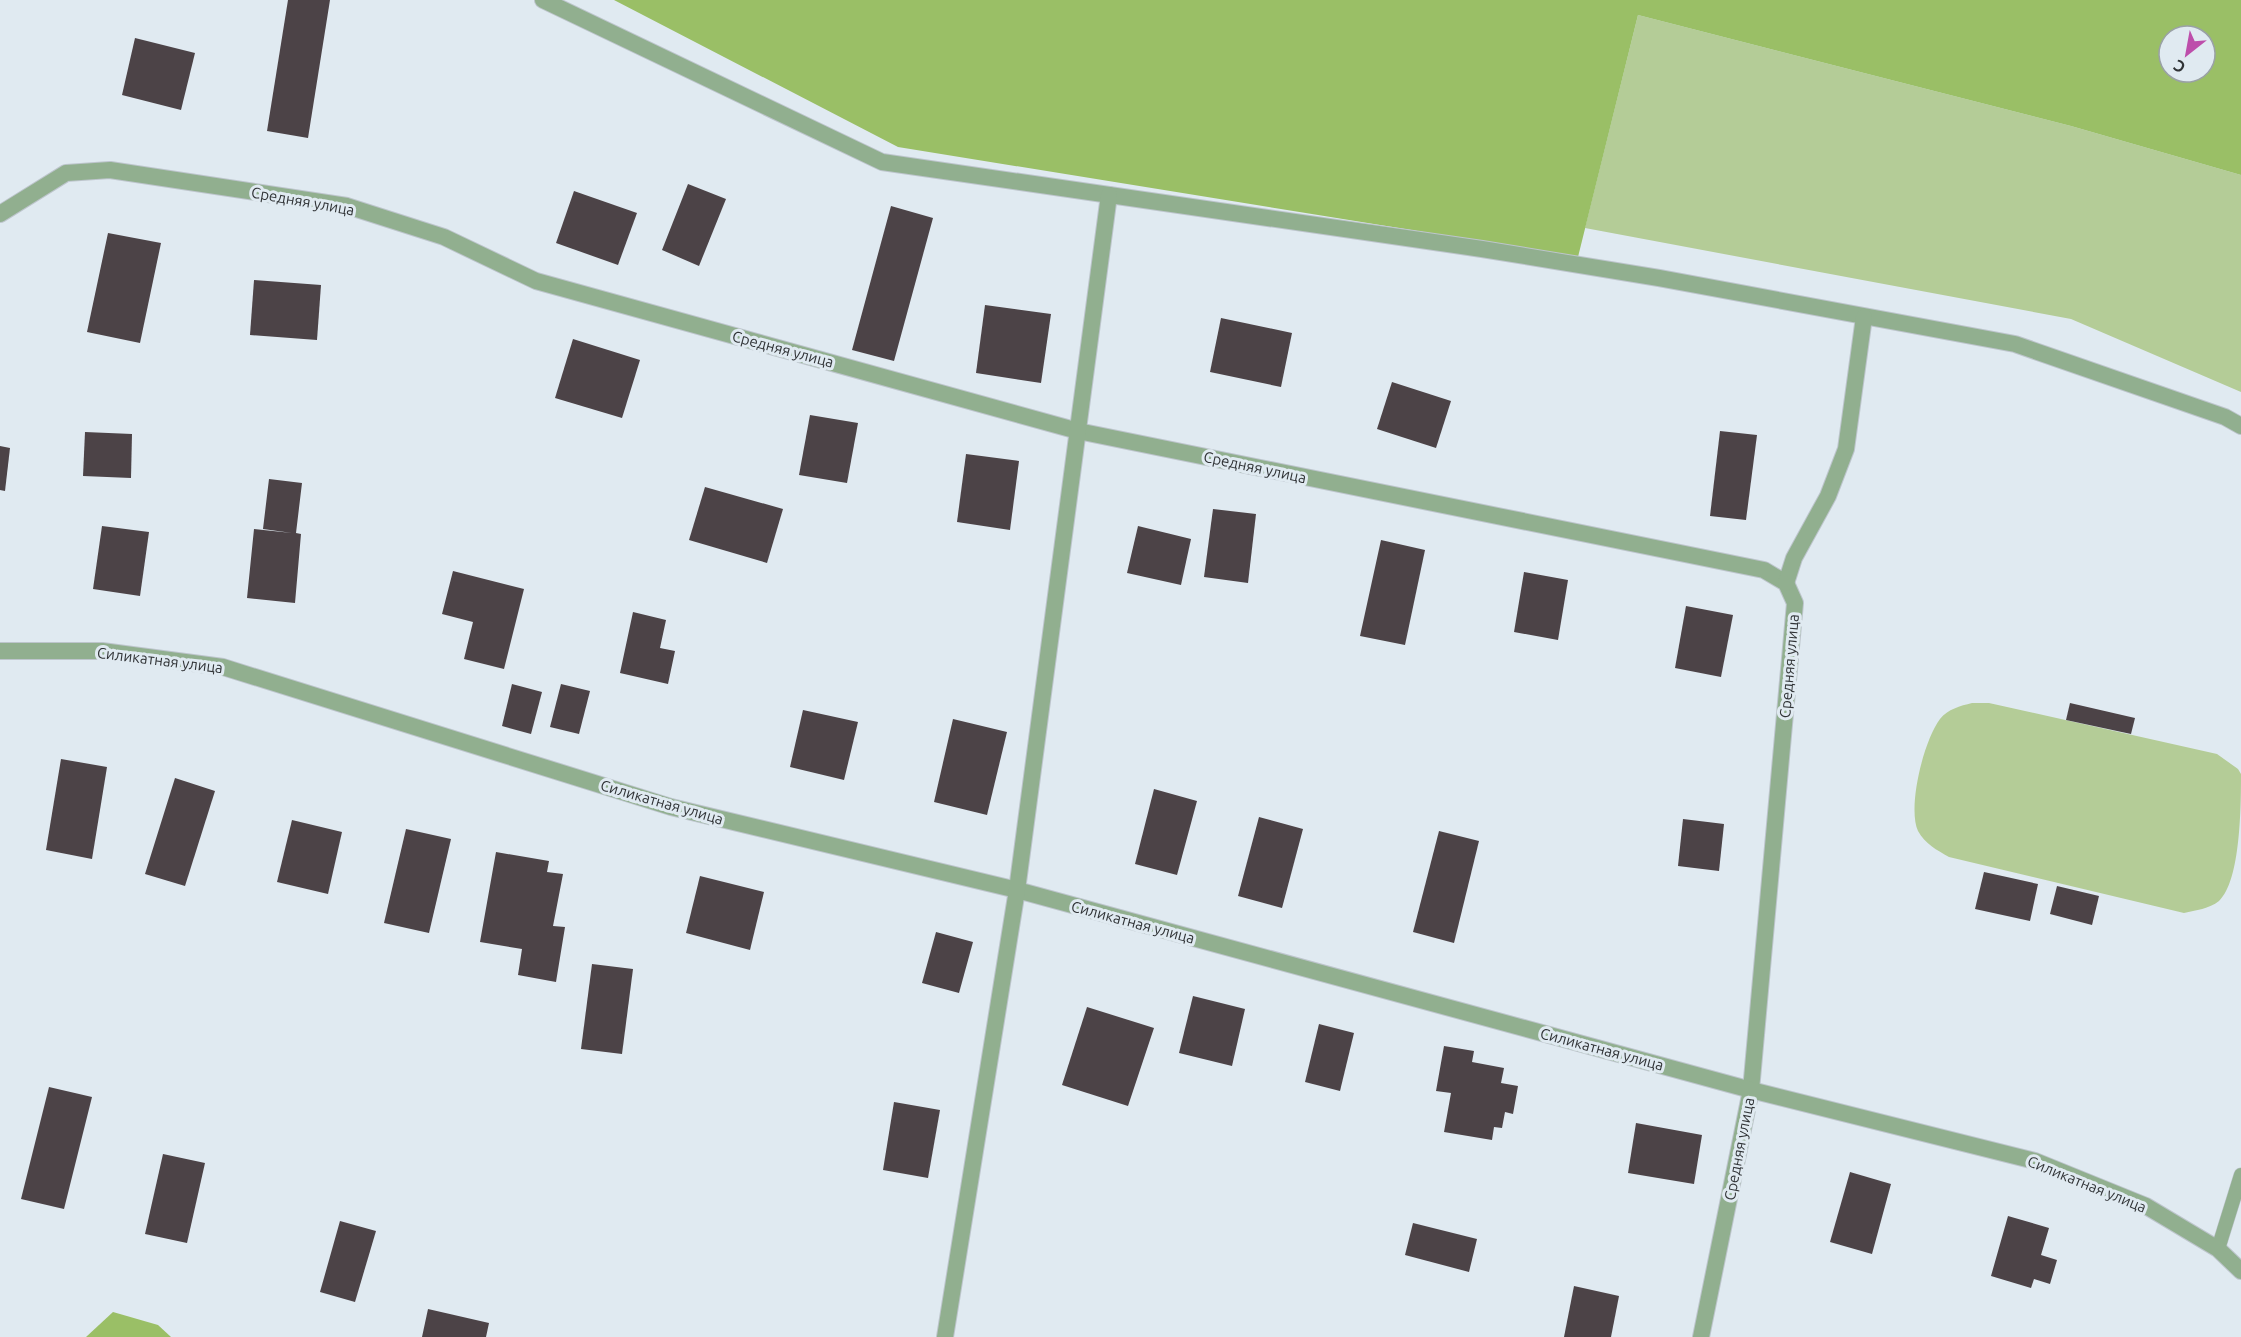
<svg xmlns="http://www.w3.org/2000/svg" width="2241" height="1337" font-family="Ubuntu,sans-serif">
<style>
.green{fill:#b4cc97}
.forest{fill:#9abf66;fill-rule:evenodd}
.building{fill:#4c4347}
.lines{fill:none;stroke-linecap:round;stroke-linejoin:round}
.service-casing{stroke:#bdc5cc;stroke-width:15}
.minor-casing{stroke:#bdc5cc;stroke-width:18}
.service{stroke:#91af8f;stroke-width:14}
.minor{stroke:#91af8f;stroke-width:16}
.labels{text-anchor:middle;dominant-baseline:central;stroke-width:6;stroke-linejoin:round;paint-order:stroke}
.street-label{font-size:15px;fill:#303336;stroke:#e0eaf1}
</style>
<rect width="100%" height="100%" fill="#e0eaf1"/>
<!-- green -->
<g class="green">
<polygon points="1638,15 2071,126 2241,175 2241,392 2071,319 1585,228"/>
<path d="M1972 703H1989L2217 754 2238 769 2241 774C2241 804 2241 881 2219 901 2209 909 2196 910 2184 913L1949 857C1937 850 1925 844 1918 831 1907 807 1924 740 1940 719 1948 709 1960 706 1972 703Z"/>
</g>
<!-- forest -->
<g class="forest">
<path d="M614 0H2241V175L2071 126 1638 15 1578 257 898 147ZM2169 36H2205V72H2169Z"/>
<polygon points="113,1312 158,1325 171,1337 86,1337"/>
</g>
<!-- building -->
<g class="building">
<polygon points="288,0 330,0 308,138 267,131"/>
<polygon points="135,38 195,53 181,110 122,95"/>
<polygon points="688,184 726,199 699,266 662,250"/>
<polygon points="574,191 637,213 618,265 556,243"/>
<polygon points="891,206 933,218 894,361 852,350"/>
<polygon points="108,233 161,243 140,343 87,332"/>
<polygon points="254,280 321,285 317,340 250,335"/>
<polygon points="985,305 1051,314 1041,383 976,373"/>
<polygon points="1221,318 1292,333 1281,387 1210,372"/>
<polygon points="573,339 640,360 622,418 555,398"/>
<polygon points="1392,382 1451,401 1436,448 1377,429"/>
<polygon points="810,415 858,423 847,483 799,475"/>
<polygon points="1720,431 1757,435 1746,520 1710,516"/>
<polygon points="85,432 132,434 131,478 83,476"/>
<polygon points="0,446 10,448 5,491 0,490"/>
<polygon points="966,454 1019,461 1010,530 957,522"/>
<polygon points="269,479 302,483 296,533 301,534 295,603 247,598 254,529 292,533 263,529"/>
<polygon points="705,487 783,509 767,563 689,540"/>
<polygon points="1213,509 1256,514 1248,583 1204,577"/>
<polygon points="102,526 149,532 140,596 93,589"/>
<polygon points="1138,526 1191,539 1181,585 1127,573"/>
<polygon points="1381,540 1425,550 1405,645 1360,636"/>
<polygon points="453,571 524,589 504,669 464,659 473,622 442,614"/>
<polygon points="1524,572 1568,580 1558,640 1514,632"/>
<polygon points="1686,606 1733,615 1721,677 1675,668"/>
<polygon points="633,612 666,620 660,648 675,651 668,684 620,673"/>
<polygon points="512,684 542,692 531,734 502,726"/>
<polygon points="561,684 590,691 579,734 550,727"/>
<polygon points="2070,703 2135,718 2131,734 2066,720"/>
<polygon points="803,710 858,722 844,780 790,767"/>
<polygon points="953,719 1007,732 987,815 934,802"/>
<polygon points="61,759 107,767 92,859 46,850"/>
<polygon points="175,778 215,791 185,886 145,874"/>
<polygon points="1154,789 1197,801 1177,875 1135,864"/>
<polygon points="1259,817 1303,829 1282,908 1238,896"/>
<polygon points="1683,819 1724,824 1719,871 1678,866"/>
<polygon points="292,820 342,832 328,894 277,882"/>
<polygon points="406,829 451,839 429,933 384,923"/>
<polygon points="1439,831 1479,841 1454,943 1413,932"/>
<polygon points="496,852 549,861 547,872 563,874 553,926 565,927 556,982 518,975 522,949 480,942"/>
<polygon points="1984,872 2038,884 2030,921 1975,909"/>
<polygon points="700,876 764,892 750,950 686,933"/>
<polygon points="2057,886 2099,896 2092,925 2050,914"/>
<polygon points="936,932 973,942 959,993 922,983"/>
<polygon points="592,964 633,969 622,1054 581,1049"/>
<polygon points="1193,996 1245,1009 1232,1066 1179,1053"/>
<polygon points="1087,1007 1154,1028 1128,1106 1062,1085"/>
<polygon points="1319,1024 1354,1033 1340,1091 1305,1082"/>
<polygon points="1444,1046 1474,1051 1472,1062 1504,1068 1501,1083 1518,1086 1513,1114 1505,1112 1502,1128 1494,1127 1492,1140 1444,1132 1451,1093 1436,1091"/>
<polygon points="49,1087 92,1097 64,1209 21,1199"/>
<polygon points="894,1102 940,1110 928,1178 883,1170"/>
<polygon points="1636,1123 1702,1135 1694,1184 1628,1173"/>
<polygon points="163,1154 205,1163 187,1243 145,1234"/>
<polygon points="1850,1172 1891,1184 1872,1254 1830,1242"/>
<polygon points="2008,1216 2049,1228 2041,1255 2057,1260 2050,1284 2034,1279 2031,1288 1991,1276"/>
<polygon points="340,1221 376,1231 355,1302 320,1292"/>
<polygon points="1413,1223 1477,1239 1469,1272 1405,1255"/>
<polygon points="1574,1286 1619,1296 1611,1337 1564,1337"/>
<polygon points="428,1309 489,1323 486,1337 422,1337"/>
</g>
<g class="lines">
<!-- service casing -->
<g class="service-casing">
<polyline id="service" points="2218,1249 2241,1175"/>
</g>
<!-- minor casing -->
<g class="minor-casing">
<g id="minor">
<polyline points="543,0 882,162 1482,249 1659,278 2015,344 2225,417 2241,426"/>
<polyline points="0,214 66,173 110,170 347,206 444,237 536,281 1078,431 1764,570 1786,583 1795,603 1751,1090 1701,1337"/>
<polyline points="1786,583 1794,558 1828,496 1846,449 1864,317"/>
<polyline points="0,651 102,651 223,667 671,807 1017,890 1751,1090 2035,1161 2146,1206 2218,1249 2241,1271"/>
<polyline points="945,1337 1017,890 1109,195"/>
</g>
</g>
<!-- service -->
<use href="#service" class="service"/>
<!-- minor -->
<use href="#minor" class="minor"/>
</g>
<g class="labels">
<!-- street labels -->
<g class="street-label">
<text transform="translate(303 201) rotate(10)">Средняя улица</text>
<text transform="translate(783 349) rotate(15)">Средняя улица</text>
<text transform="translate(1255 467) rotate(12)">Средняя улица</text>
<text transform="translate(160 660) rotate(7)">Силикатная улица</text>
<text transform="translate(1789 666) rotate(-85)">Средняя улица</text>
<text transform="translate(662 802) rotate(16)">Силикатная улица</text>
<text transform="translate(1133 922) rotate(15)">Силикатная улица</text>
<text transform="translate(1602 1049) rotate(15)">Силикатная улица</text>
<text transform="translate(1739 1149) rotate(-79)">Средняя улица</text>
<text transform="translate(2087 1184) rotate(22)">Силикатная улица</text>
</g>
</g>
<!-- north arrow -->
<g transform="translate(2187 54) rotate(211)"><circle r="28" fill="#e0eaf1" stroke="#9aa1a6" stroke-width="1.5"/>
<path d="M0-4.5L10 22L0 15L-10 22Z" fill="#bd4eab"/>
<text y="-9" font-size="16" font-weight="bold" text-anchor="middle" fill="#303336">С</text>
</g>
</svg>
